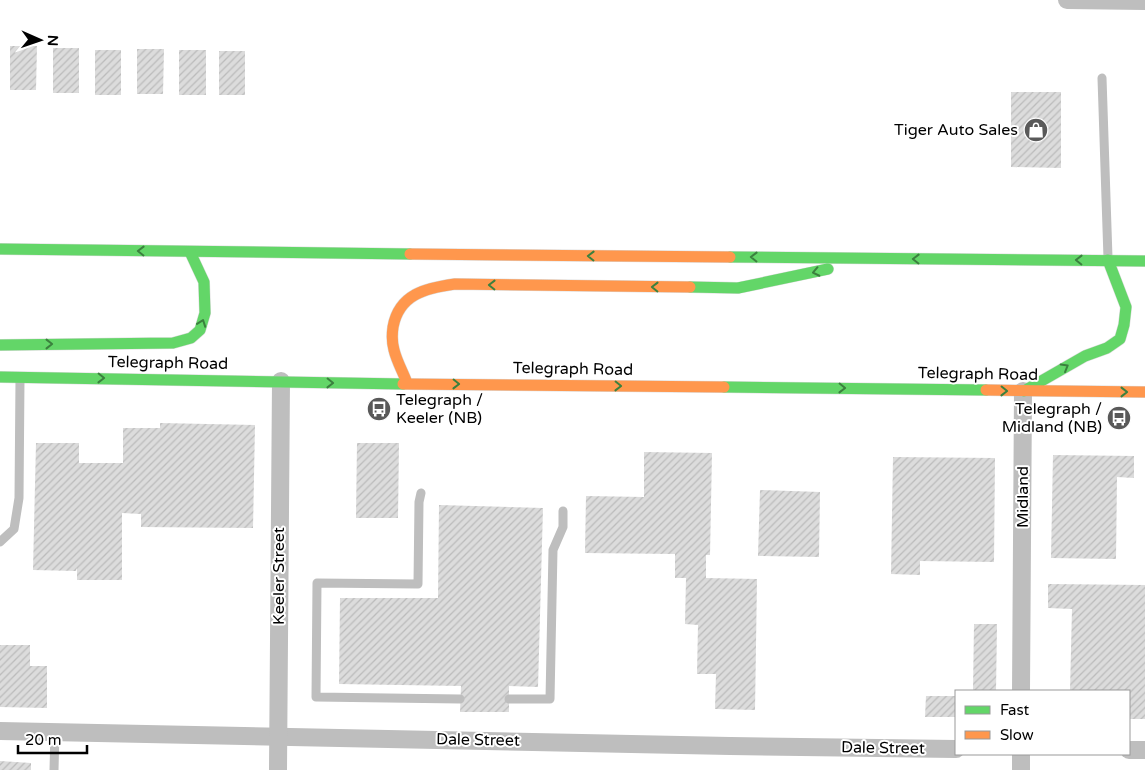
<svg xmlns="http://www.w3.org/2000/svg" width="1145" height="770" font-family="'Varela Round',sans-serif">
<style>
.building{fill:url(#building-hatch)}
.lines{fill:none;stroke-linecap:round;stroke-linejoin:round}
.fast-casing{stroke:#dbdbdb;stroke-width:12}
.slow-casing{stroke:#dbdbdb;stroke-width:12}
.lane{stroke:#bebebe;stroke-width:9}
.street{stroke:#bebebe;stroke-width:18}
.fast{stroke:#63d668;stroke-width:11}
.slow{stroke:#ff974d;stroke-width:11}
.oneway{stroke:#3b803e}
.labels{text-anchor:middle;dominant-baseline:central;stroke-width:4;stroke-linejoin:round;paint-order:stroke}
.poi-label{font-size:16px;fill:#000;stroke:#fff;text-anchor:end}
.street-label{font-size:16px;fill:#000;stroke:#fff}
</style>
<defs>
<pattern id="building-hatch" width="6" height="6" patternUnits="userSpaceOnUse" patternTransform="scale(1.25)"><rect width="6" height="6" fill="#dcdcdc"/><path d="M-1 1l2-2M0 6l6-6M5 7l2-2" fill="none" stroke="#bbb"/></pattern>
</defs>
<rect width="100%" height="100%" fill="#fff"/>
<!-- building -->
<g class="building">
<polygon points="10,46 37,46 36,90 10,90"/>
<rect x="53" y="48" width="26" height="45"/>
<polygon points="137,49 164,49 163,94 137,94"/>
<rect x="95" y="50" width="26" height="45"/>
<rect x="179" y="50" width="27" height="45"/>
<rect x="219" y="51" width="26" height="44"/>
<polygon points="1011,92 1061,92 1061,168 1011,167"/>
<polygon points="160,423 255,425 253,528 141,527 141,514 122,513 122,580 77,580 77,568 76,571 33,570 36,443 79,443 79,463 123,463 123,428 160,428"/>
<polygon points="357,443 399,443 398,518 356,518"/>
<polygon points="644,452 712,453 710,555 706,555 706,578 757,579 755,710 715,709 716,674 697,674 698,625 685,624 686,578 675,578 675,554 585,553 586,496 644,497"/>
<polygon points="1053,455 1134,456 1134,478 1117,477 1116,559 1051,558"/>
<polygon points="893,457 995,458 994,562 920,561 920,575 891,574"/>
<polygon points="760,490 820,492 819,557 758,556"/>
<polygon points="439,505 543,508 538,687 509,686 509,712 460,712 461,686 339,684 340,598 438,598"/>
<polygon points="1048,584 1145,585 1145,719 1129,719 1129,691 1070,691 1072,609 1048,608"/>
<polygon points="974,624 997,624 996,691 973,691"/>
<polygon points="0,645 30,645 30,666 47,666 47,708 0,707"/>
<polygon points="926,696 956,696 956,717 925,717"/>
<polygon points="0,761 31,763 31,770 0,770"/>
</g>
<g class="lines">
<!-- fast casing -->
<g class="fast-casing">
<g id="fast">
<polyline points="0,249 410,254"/>
<polyline points="730,257 1145,261"/>
<polyline points="690,287 738,288 828,269"/>
<polyline points="0,345 173,343 191,338 200,330 205,313 204,282 190,252"/>
<polyline points="0,377 403,384"/>
<polyline points="724,387 986,390"/>
<polyline points="1024,391 1085,356 1107,348 1120,339 1124,325 1126,307 1108,260"/>
</g>
</g>
<!-- slow casing -->
<g class="slow-casing">
<g id="slow">
<polyline points="410,254 730,257"/>
<path d="M407 383C403 372 397 362 394 350 392 343 392 334 393 327 399 294 426 288 455 284L690 287"/>
<polyline points="403,384 724,387"/>
<polyline points="986,390 1145,392"/>
</g>
</g>
<!-- lane -->
<g class="lane">
<polyline points="1102,78 1108,258"/>
<polyline points="421,493 419,502 418,584 317,583 316,697 460,699"/>
<polyline points="0,542 14,529 19,498 20,379"/>
<polyline points="509,699 550,699 553,550 563,527 563,511"/>
<polyline points="54,770 55,731"/>
</g>
<!-- street -->
<g class="street">
<polyline points="1067,0 1145,1"/>
<polyline points="1021,691 1023,391"/>
<polyline points="0,731 730,746 956,749"/>
<polyline points="1129,750 1145,750"/>
<polyline points="1021,754 1021,770"/>
<polyline points="278,770 281,381"/>
</g>
<!-- fast -->
<use href="#fast" class="fast"/>
<!-- slow -->
<use href="#slow" class="slow"/>
</g>
<!-- one-way arrows -->
<defs><path id="oneway-chevron" d="M-2-3.5L2.5 0L-2 3.5" fill="none" stroke-width="1.6" stroke-linecap="round" stroke-linejoin="round" transform="scale(1.25)"/></defs>
<g class="oneway">
<use href="#oneway-chevron" transform="translate(141 251) rotate(-179)"/>
<use href="#oneway-chevron" transform="translate(591 256) rotate(-179)"/>
<use href="#oneway-chevron" transform="translate(754 257) rotate(-179)"/>
<use href="#oneway-chevron" transform="translate(916 259) rotate(-179)"/>
<use href="#oneway-chevron" transform="translate(1079 260) rotate(-179)"/>
<use href="#oneway-chevron" transform="translate(816 272) rotate(168)"/>
<use href="#oneway-chevron" transform="translate(492 285) rotate(-179)"/>
<use href="#oneway-chevron" transform="translate(655 287) rotate(-179)"/>
<use href="#oneway-chevron" transform="translate(202 323) rotate(-70)"/>
<use href="#oneway-chevron" transform="translate(49 344)"/>
<use href="#oneway-chevron" transform="translate(1065 367) rotate(-30)"/>
<use href="#oneway-chevron" transform="translate(101 378) rotate(1)"/>
<use href="#oneway-chevron" transform="translate(330 383) rotate(1)"/>
<use href="#oneway-chevron" transform="translate(456 384) rotate(1)"/>
<use href="#oneway-chevron" transform="translate(618 386) rotate(1)"/>
<use href="#oneway-chevron" transform="translate(842 388) rotate(1)"/>
<use href="#oneway-chevron" transform="translate(1004 391) rotate(1)"/>
<use href="#oneway-chevron" transform="translate(1124 392)"/>
</g>
<!-- icons -->
<defs>
<g id="shop-disc" transform="scale(1.25)"><circle r="9.5" fill="#595959" stroke="#fff"/><path d="M-5-2.5h2.3a2.7 3.5 0 0 1 5.4 0H5L5.5 6h-11ZM-1.5-2.5h3a1.5 2.3 0 0 0-3 0Z" fill="#fff"/></g>
<g id="bus-disc" transform="scale(1.25)"><circle r="9.5" fill="#595959" stroke="#fff"/><path d="M-5-6H5V4H4V6H2V4H-2V6H-4V4H-5ZM-3.5-4V0h7V-4ZM-3.5 1.2v1.5H-2V1.2ZM2 1.2v1.5H3.5V1.2Z" fill="#fff"/></g>
</defs>
<g fill-rule="evenodd">
<use href="#shop-disc" x="1036" y="130"/>
<use href="#bus-disc" x="379" y="409"/>
<use href="#bus-disc" x="1119" y="418"/>
</g>
<g class="labels">
<!-- poi labels -->
<g class="poi-label">
<text x="1018" y="130">Tiger Auto Sales</text>
<text x="396" y="400" text-anchor="start">Telegraph /<tspan x="396" dy="18">Keeler (NB)</tspan></text>
<text x="1102" y="409">Telegraph /<tspan x="1102" dy="18">Midland (NB)</tspan></text>
</g>
<!-- street labels -->
<g class="street-label">
<text transform="translate(168 363) rotate(1)">Telegraph Road</text>
<text transform="translate(573 369) rotate(1)">Telegraph Road</text>
<text transform="translate(978 374) rotate(1)">Telegraph Road</text>
<text transform="translate(1023 497) rotate(-90)">Midland</text>
<text transform="translate(279 576) rotate(-90)">Keeler Street</text>
<text transform="translate(478 740) rotate(1)">Dale Street</text>
<text transform="translate(883 748) rotate(1)">Dale Street</text>
</g>
</g>
<!-- legend -->
<rect x="955" y="690" width="175" height="65" fill="#ffffff" stroke="#999999"/>
<rect x="965" y="706" width="25" height="8" fill="#63d668" stroke="#999999"/>
<text x="1000" y="715" font-size="15" fill="#000000">Fast</text>
<rect x="965" y="731" width="25" height="8" fill="#ff974d" stroke="#999999"/>
<text x="1000" y="740" font-size="15" fill="#000000">Slow</text>
<!-- north arrow -->
<g transform="translate(40 40) rotate(92)" stroke="#ffffff" stroke-width="4" paint-order="stroke">
<path d="M0-4L9 19L0 12L-9 19Z" fill="#000000"/>
<text y="-8" font-size="14" font-weight="bold" text-anchor="middle" fill="#000000">N</text>
</g>
<!-- scale -->
<path d="M18 745v8h69v-8" fill="none" stroke="#000000" stroke-width="2.5"/>
<text x="25" y="745" font-size="15" fill="#000000" stroke="#ffffff" stroke-width="4" paint-order="stroke">20 m</text>
</svg>
